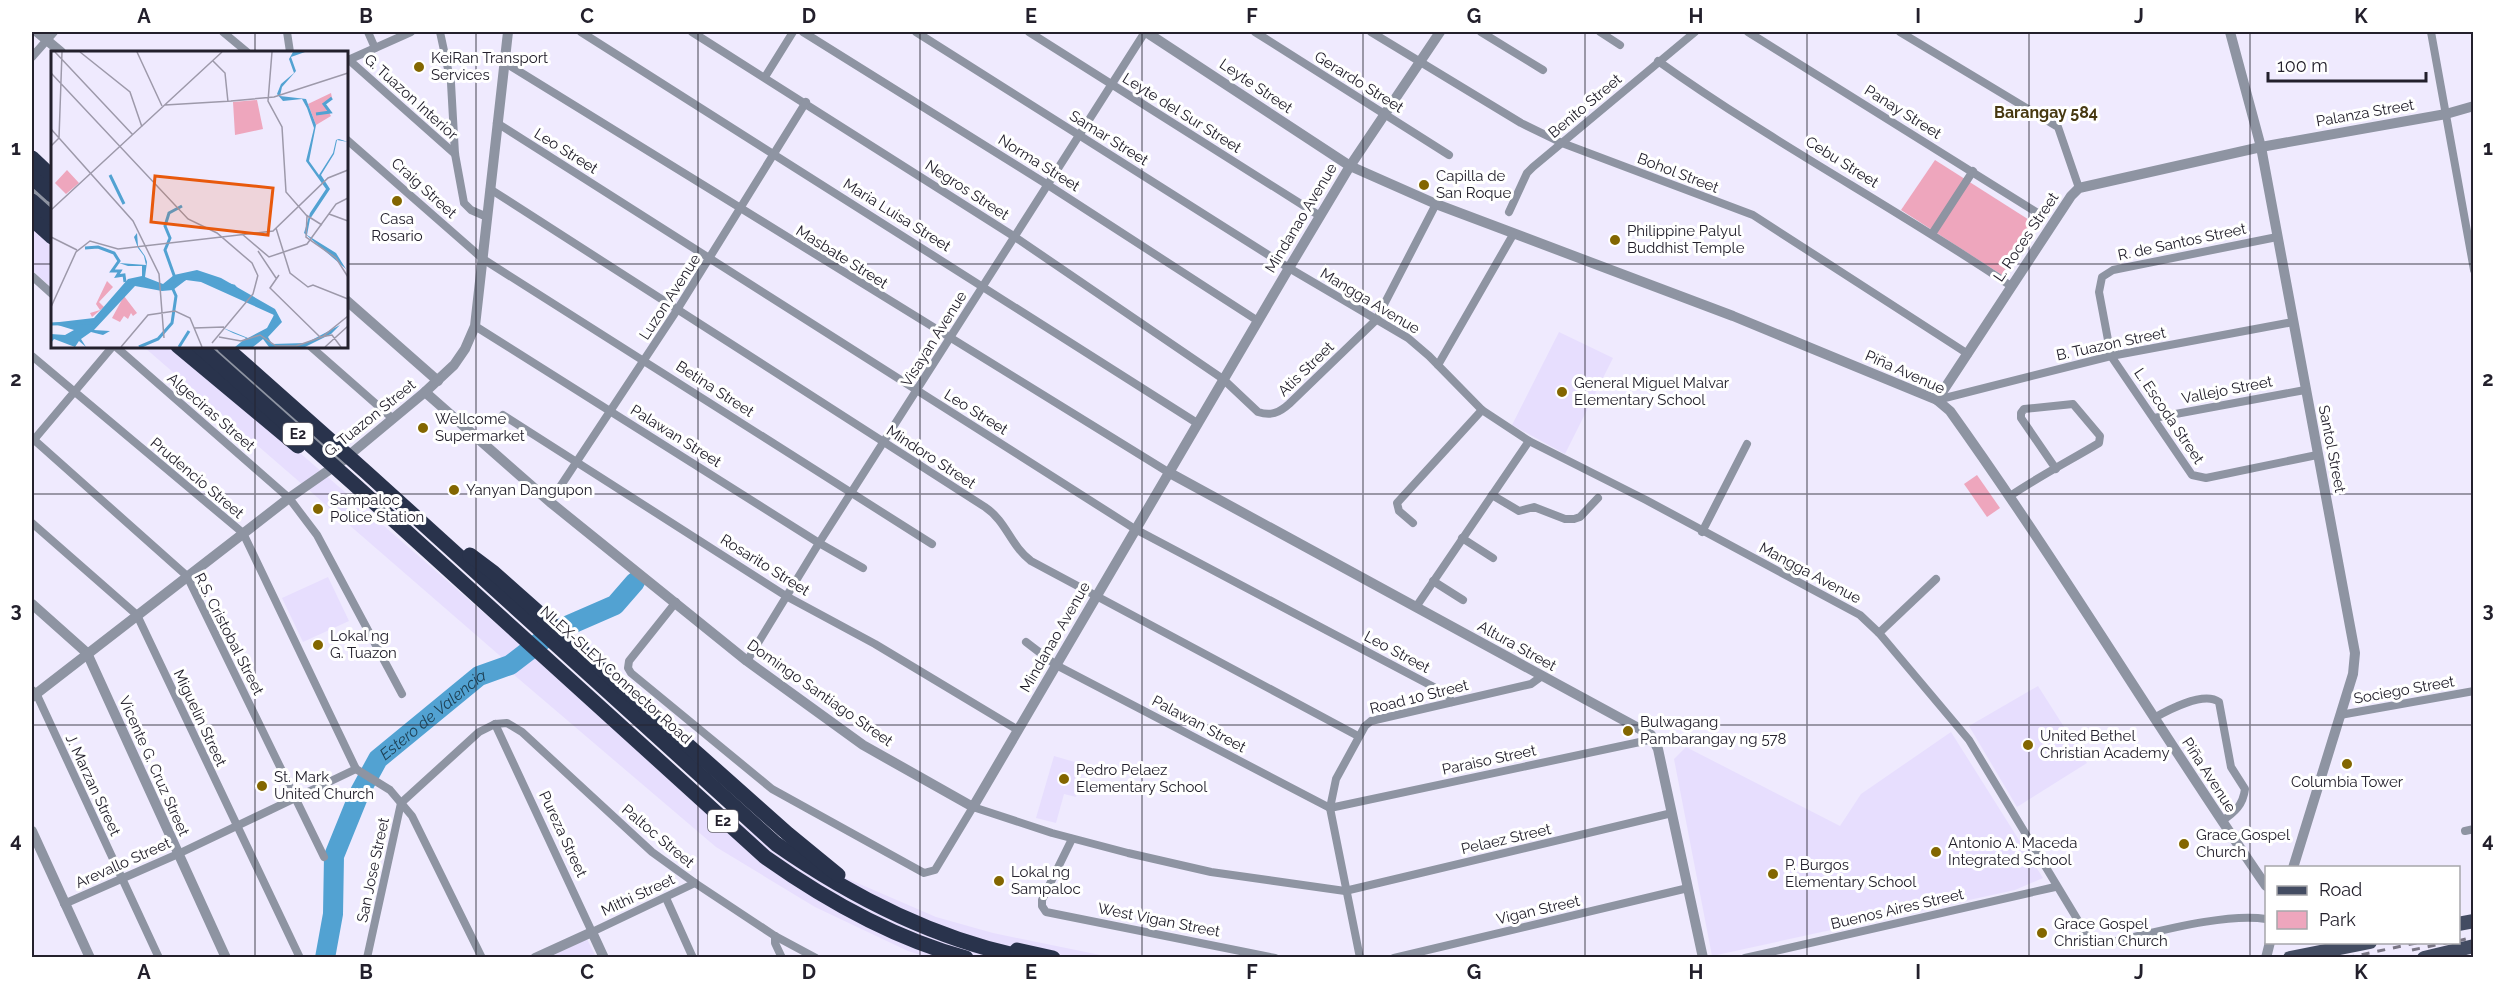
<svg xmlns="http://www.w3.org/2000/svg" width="2505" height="989" font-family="Raleway,sans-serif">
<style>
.built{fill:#e7defe}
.green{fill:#eea6bd}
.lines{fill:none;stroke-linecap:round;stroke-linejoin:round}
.river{stroke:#52a2d2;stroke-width:20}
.minor{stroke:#8e94a2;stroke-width:8}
.tertiary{stroke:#8e94a2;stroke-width:10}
.primary{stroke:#434c62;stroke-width:14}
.motorway{stroke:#29334c;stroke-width:15}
.rail{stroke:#797584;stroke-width:3;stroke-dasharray:8 8;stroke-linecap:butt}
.grid{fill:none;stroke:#23202c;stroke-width:1.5;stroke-opacity:0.55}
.poi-dot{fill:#836600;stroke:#fff;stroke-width:2}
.labels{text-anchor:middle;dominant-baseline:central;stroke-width:6;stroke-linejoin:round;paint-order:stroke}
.shield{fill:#fff;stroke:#65636b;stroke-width:1.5}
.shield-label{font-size:14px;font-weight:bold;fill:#23202c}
.poi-label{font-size:15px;fill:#23202c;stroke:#fff;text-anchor:start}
.street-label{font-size:15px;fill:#23202c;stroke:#fff}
.neighbourhood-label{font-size:16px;font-weight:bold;fill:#473911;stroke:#fff}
.water-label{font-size:16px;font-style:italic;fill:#1e4156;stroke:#fff}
.inset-river{fill:none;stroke:#52a2d2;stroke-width:3}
.inset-road{fill:none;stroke:#9d99aa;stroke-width:1.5}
.view{fill:#e8590c;fill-opacity:0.15;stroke:#e8590c;stroke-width:3}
.inset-edge{fill:none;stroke:#23202c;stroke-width:3}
.neatline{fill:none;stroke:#23202c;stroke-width:2}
.grid-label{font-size:20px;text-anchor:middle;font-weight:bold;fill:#23202c}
</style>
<rect width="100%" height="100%" fill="#efeafe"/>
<!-- built -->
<g class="built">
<polygon points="32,219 52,238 52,288 32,270"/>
<polygon points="1559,332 1613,358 1565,454 1512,425"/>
<polygon points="144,347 178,347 521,645 506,661"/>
<polygon points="328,577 349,621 303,642 282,598"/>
<polygon points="535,649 735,821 832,872 936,917 993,933 1110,957 927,957 908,951 815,907 716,847 507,669"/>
<polygon points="2038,686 2087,763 2017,807 1969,726"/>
<polygon points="1951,732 2043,878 2015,890 1712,956 1674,759 1686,747 1840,826 1861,794"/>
<polygon points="1054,756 1085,765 1076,797 1064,794 1056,823 1036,818"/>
<polygon points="587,939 596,957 548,958"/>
</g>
<!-- green -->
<g class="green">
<polygon points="1935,160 2034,223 2002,275 1901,210"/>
<polygon points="1977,475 2000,508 1987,517 1964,484"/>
</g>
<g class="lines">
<!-- river -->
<path class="river" id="s1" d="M325 958 333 914 334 856 360 792 378 759 479 676 510 665 553 632 615 605 635 582"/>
<!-- minor -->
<g class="minor">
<polyline points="223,32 247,52"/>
<polyline points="287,32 290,52"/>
<polyline points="368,32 375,48"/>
<polyline points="440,32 451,83 455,154 464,203 471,210 487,217"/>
<polyline points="581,32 1197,423"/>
<path d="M692 32 1015 237 1223 379 1258 412C1271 416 1279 413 1289 404L1376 320 1436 204"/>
<polyline points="803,32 1048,185 1258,321"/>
<path d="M916 32 1289 268 1408 338 1429 356 1482 410 1529 441 1646 500 1860 615 1879 633 1969 740 2091 942 2102 944C2146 935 2224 912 2266 919"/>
<polyline points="1029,32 1320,216"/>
<polyline points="1255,32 1449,155"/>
<polyline points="1371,32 1521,123 1562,143 1753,215 1968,354"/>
<polyline points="1481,32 1543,70"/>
<polyline points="1600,32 1620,45"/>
<polyline points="1748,32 2044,217"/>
<polyline points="1900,32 2058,127 2079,188"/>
<polyline points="2431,32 2474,270"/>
<polyline points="32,57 54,32"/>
<polyline points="349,60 455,154"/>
<polyline points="346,61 411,32"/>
<path d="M1658 61C1771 142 1896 208 2011 286"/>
<polyline points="504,62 1168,472"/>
<polyline points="765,77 793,32"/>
<polyline points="497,123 1135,529 1447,694 1452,702"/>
<polyline points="346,139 483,259 932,544"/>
<path d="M490 189 985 507C1007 522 1010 545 1031 561L1358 736"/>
<polyline points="1509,212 1527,173 1533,167 1695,32"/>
<polyline points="1932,234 1973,171"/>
<polyline points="2277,237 2113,270 2102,277 2099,292 2111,356 2192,475 2206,478 2317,455"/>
<polyline points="32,276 52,294"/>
<polyline points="475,326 819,543 863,568"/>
<polyline points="115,346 289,498 317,535 402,694"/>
<polyline points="310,346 392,418"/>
<polyline points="32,356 243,533 356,769 390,790 412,816 482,958"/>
<polyline points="1438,365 1514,233"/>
<polyline points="1937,400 2111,356 2293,322"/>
<polyline points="503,415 786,596 875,644 1018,730"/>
<polyline points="2154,418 2305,390"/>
<polyline points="32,438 187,576 324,857"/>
<polyline points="32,442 113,346"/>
<polyline points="1492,495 1519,511 1534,507 1565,519 1574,519 1580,517 1598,498"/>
<path d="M2010 496C2038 477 2069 461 2099 443L2100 436 2073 404 2024 409 2021 413V418L2056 469"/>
<polyline points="550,502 677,310 806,102"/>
<polyline points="32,523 137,615 300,958"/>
<polyline points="1413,523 1399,511 1397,503 1482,410"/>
<polyline points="1702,532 1747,444"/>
<polyline points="1462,538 1493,558"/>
<polyline points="1433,581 1463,600"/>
<polyline points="676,602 629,661 628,668 631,673 772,789 924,873 935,870 973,807 1052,833 1128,853 1211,872 1345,891 1672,813"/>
<polyline points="1416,607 1529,441"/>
<polyline points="1879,633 1936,579"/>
<polyline points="1026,642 1056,665 1330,808"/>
<polyline points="747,661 819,543 1145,32"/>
<polyline points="32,690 36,693 159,958"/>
<polyline points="2340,715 2474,691"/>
<path d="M2154 718C2168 710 2204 691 2219 702L2231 767 2245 789C2243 805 2235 812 2222 821"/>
<polyline points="495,724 592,932 695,883"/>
<polyline points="1330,808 1654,739"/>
<polyline points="2465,831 2474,829"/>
<polyline points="1072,839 1042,900 1042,906 1046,912 1275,958"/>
<polyline points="666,898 693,958"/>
<polyline points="64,904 178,854 356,769"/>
<polyline points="775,936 775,943 782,958"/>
<polyline points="367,958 401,803 479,732 495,724 507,723 522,732 652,852 695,883 775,936 816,958"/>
<polyline points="1360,958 1330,808 1336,779 1365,726 1371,721 1531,684 1542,676"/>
<polyline points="1394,958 1688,888"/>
<polyline points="1745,958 2055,887"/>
</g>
<!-- tertiary -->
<g class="tertiary">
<polyline points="37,32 61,52"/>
<path d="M1146 32 1350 166 1436 204 1733 316 1937 400 1950 411C2061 566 2158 729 2266 886"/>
<polyline points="2230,32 2261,147 2355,653 2353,674 2293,868"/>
<polyline points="32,188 52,207"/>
<polyline points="346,300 438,381"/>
<polyline points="211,346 342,461"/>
<polyline points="425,392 550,502 747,661 863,745 973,807 1289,268 1350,166 1440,32"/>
<polyline points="1937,400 2071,196 2079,188 2261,147 2446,114 2474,106"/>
<polyline points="1168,472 1651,735 1658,749 1703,958"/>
<polyline points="32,604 87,653 226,958"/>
<polyline points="32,697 289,498 342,461 425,392 454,365 465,349 475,326 508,32"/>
<polyline points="32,831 90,958"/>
<polyline points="535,958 592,932 604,958"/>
<polyline points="2266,958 2270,942"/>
</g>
<!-- primary -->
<g class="primary">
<polyline points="2458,924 2474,921"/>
<polyline points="2290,958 2370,942"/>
<polyline points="2424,958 2474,946"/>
</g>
<!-- motorway -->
<g class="motorway">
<polyline points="32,158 52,177"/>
<polyline points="32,177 52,195"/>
<polyline points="32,201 52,219"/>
<polyline points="32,219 52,237"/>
<polyline points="178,346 298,446"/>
<path d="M199 346 355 485 765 857C827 901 893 938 966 958"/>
<path d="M224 346 366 472 776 844C852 897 935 940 1028 958"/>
<polyline points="470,555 494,573 788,834 838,875"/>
<polyline points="1017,950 1053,958"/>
</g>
<!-- rail -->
<g class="rail">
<polyline points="2458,941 2474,937"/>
<polyline points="2412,950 2450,942"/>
<polyline points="2346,958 2421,942"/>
</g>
</g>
<!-- grid -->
<path class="grid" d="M255 32V52M476 32V958M698 32V958M920 32V958M1142 32V958M1363 32V958M1585 32V958M1807 32V958M2029 32V958M2250 32V958M32 264H52M346 264H2474M255 346V958M32 494H2474M32 725H2474"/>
<!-- markers -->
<g class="poi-dot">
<circle cx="419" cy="67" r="6"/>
<circle cx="1424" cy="185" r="6"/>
<circle cx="397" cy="201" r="6"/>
<circle cx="1615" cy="240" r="6"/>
<circle cx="1562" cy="392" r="6"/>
<circle cx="423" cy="428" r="6"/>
<circle cx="454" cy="490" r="6"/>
<circle cx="318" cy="509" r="6"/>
<circle cx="318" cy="645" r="6"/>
<circle cx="1628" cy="731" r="6"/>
<circle cx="2028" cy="745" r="6"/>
<circle cx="2347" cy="764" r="6"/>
<circle cx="1064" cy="779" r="6"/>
<circle cx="262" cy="786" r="6"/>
<circle cx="2184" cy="844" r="6"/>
<circle cx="1936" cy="852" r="6"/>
<circle cx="1773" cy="874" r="6"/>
<circle cx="999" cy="881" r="6"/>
<circle cx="2042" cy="933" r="6"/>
</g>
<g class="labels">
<!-- shield labels -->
<g class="shield">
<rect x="283" y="423" width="30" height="22" rx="4.5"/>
<rect x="708" y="810" width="30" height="22" rx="4.5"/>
</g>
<g class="shield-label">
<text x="298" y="434">E2</text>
<text x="723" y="821">E2</text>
</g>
<!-- poi labels -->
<g class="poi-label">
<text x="431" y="58">KeiRan Transport<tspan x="431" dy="17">Services</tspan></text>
<text x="1436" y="176">Capilla de<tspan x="1436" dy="17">San Roque</tspan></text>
<text x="397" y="219" text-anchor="middle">Casa<tspan x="397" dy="17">Rosario</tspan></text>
<text x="1627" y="231">Philippine Palyul<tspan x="1627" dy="17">Buddhist Temple</tspan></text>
<text x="1574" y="383">General Miguel Malvar<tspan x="1574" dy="17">Elementary School</tspan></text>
<text x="435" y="419">Wellcome<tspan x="435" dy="17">Supermarket</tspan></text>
<text x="466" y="490">Yanyan Dangupon</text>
<text x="330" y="500">Sampaloc<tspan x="330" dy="17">Police Station</tspan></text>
<text x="330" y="636">Lokal ng<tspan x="330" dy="17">G. Tuazon</tspan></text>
<text x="1640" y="722">Bulwagang<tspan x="1640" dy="17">Pambarangay ng 578</tspan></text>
<text x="2040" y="736">United Bethel<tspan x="2040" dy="17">Christian Academy</tspan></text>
<text x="1076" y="770">Pedro Pelaez<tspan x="1076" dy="17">Elementary School</tspan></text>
<text x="274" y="777">St. Mark<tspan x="274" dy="17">United Church</tspan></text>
<text x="2347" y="782" text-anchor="middle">Columbia Tower</text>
<text x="2196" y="835">Grace Gospel<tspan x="2196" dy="17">Church</tspan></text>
<text x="1948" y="843">Antonio A. Maceda<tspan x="1948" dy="17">Integrated School</tspan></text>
<text x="1785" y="865">P. Burgos<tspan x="1785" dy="17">Elementary School</tspan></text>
<text x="1011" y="872">Lokal ng<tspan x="1011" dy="17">Sampaloc</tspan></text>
<text x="2054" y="924">Grace Gospel<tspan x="2054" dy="17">Christian Church</tspan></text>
</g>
<!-- street labels -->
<g class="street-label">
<text transform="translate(1359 82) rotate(32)">Gerardo Street</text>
<text transform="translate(1256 86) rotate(34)">Leyte Street</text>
<text transform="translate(411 97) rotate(42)">G. Tuazon Interior</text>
<text transform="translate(1585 106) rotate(-40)">Benito Street</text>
<text transform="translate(1903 112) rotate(32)">Panay Street</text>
<text transform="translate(1182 113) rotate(32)">Leyte del Sur Street</text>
<text transform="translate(2365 113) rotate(-10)">Palanza Street</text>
<text transform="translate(1109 138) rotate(32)">Samar Street</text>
<text transform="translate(566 151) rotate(32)">Leo Street</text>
<text transform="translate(1842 162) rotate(32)">Cebu Street</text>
<text transform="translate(1039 163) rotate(32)">Norma Street</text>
<text transform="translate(1678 173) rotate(21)">Bohol Street</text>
<text transform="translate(424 188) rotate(42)">Craig Street</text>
<text transform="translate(967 190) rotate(33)">Negros Street</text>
<text transform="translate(897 215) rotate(32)">Maria Luisa Street</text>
<text transform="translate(1301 218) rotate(-59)">Mindanao Avenue</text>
<text transform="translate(2026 237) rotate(-56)">L. Roces Street</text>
<text transform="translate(2182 242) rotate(-12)">R. de Santos Street</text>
<text transform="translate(842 257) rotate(32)">Masbate Street</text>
<text transform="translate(670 297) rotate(-57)">Luzon Avenue</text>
<text transform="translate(1370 301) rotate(31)">Mangga Avenue</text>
<text transform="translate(934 339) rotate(-58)">Visayan Avenue</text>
<text transform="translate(2111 344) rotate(-12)">B. Tuazon Street</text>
<text transform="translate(1306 369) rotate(-44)">Atis Street</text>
<text transform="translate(1905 372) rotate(24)">Piña Avenue</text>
<text transform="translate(715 389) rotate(33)">Betina Street</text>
<text transform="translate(2227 390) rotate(-11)">Vallejo Street</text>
<text transform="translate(211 412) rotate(41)">Algeciras Street</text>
<text transform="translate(976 412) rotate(32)">Leo Street</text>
<text transform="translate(2169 416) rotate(56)">L. Escoda Street</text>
<text transform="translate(370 418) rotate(-39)">G. Tuazon Street</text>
<text transform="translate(676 436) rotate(32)">Palawan Street</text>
<text transform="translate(2332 449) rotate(79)">Santol Street</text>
<text transform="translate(931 457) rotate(33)">Mindoro Street</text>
<text transform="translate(197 478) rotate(40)">Prudencio Street</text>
<text transform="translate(765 565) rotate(32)">Rosarito Street</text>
<text transform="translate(1810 573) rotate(28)">Mangga Avenue</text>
<text transform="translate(229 634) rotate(63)">R.S. Cristobal Street</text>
<text transform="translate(1055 637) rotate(-60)">Mindanao Avenue</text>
<text transform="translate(1517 646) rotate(29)">Altura Street</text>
<text transform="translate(1397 652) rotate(28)">Leo Street</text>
<text transform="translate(616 675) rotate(42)">NLEX-SLEX Connector Road</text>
<text transform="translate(2404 690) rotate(-10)">Sociego Street</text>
<text transform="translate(820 693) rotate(35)">Domingo Santiago Street</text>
<text transform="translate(1419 697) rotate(-14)">Road 10 Street</text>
<text transform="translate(200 718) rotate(65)">Miguelin Street</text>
<text transform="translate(1199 724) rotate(28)">Palawan Street</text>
<text transform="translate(1489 760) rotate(-12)">Paraiso Street</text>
<text transform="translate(154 766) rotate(66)">Vicente G. Cruz Street</text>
<text transform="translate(2209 775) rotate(57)">Piña Avenue</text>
<text transform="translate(93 785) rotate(65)">J. Marzan Street</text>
<text transform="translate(563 834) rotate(65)">Pureza Street</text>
<text transform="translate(658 836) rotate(40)">Paltoc Street</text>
<text transform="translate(1506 839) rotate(-13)">Pelaez Street</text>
<text transform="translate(123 863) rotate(-24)">Arevallo Street</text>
<text transform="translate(373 870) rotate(-78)">San Jose Street</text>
<text transform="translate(638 895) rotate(-25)">Mithi Street</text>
<text transform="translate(1897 909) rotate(-13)">Buenos Aires Street</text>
<text transform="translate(1538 910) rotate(-13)">Vigan Street</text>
<text transform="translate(1159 920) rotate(11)">West Vigan Street</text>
</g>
<!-- neighbourhood labels -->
<g class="neighbourhood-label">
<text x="2046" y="112">Barangay 584</text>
</g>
<!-- water labels -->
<g class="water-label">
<text stroke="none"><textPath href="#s1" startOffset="280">Estero de Valencia</textPath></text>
</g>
</g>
<!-- overview -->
<g transform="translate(51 51)">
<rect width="297" height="297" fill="#efeafe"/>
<path d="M280 42 281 47 273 53 280 65 265 74 257 53ZM206 49 212 78 184 84 182 51ZM16 119 28 132 15 143 4 132ZM56 230 62 236 48 251 53 256 41 266 39 262 49 259 45 253ZM73 245 86 262 82 265 80 262 77 268 73 265 69 271 61 267Z" fill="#eea6bd"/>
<path d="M242 1H254L240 6 245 20 231 36 229 45 255 48 265 74 258 110 268 124 282 102 285 89 288 88 297 91 286 89 283 103 270 124 279 138 259 168 256 184 285 202 295 218 253 182 259 162 275 138 255 110 263 77 256 57 251 48 232 50 226 43 230 33 243 22 238 8ZM86 182 87 195 94 205 96 211 94 226 112 233 123 224 146 219 170 227 224 258 231 271 217 286 221 293 255 292 289 274 280 283 254 296H218L212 288 202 296H184L195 287 182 282 170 276 197 287 216 277 223 264 150 231 135 229 122 239 111 240 84 235 43 279 59 280 52 284 40 281 30 288 35 296 28 290 24 296 3 288 0 292V283L14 284 23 279 0 272 43 267 77 228 91 225V215H77L68 212 95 214 93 205 87 197 83 186Z" fill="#52a2d2"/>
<path class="inset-river" d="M265 63 279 61 273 53 281 47M59 124 73 153M34 197 47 196 63 202 68 210 61 220H69L66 225 73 224 74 231M124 227 114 199 119 187 114 175 118 162 131 155M0 273 44 272 68 242 84 230 113 236 141 225 183 235 192 246 224 262 225 273 211 283M88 296 107 288 121 272 125 245 121 236M128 296 138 280"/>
<path class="inset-road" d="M4 1 82 84M29 1 79 41 91 76M86 1 111 55M221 1 217 50 231 76 235 141 256 165 255 186 285 207 297 226M162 10 174 22 177 51M0 22 137 168 166 182 201 212 207 225M180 50 223 46 297 22M114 54 181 50M0 78 82 170 108 223 113 287M0 95 8 87 11 1M0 159 171 1M278 163 297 170M255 164 271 174M225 177 239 222 257 236 262 234 297 248M191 183 218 206 256 193 285 153 297 147M0 186 26 199M207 200 225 227M228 224 219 237 269 286 281 284 290 296M0 256 25 201 39 190 67 198 222 180 277 127 297 119M143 277 173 276M168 286 190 290 209 284 225 295H245L271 286 297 265M161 292 202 243 207 224M70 296 97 264 124 260 139 267 151 296M274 296 297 275"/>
<path class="view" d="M104 125 222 137 217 184 100 171Z"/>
<rect width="297" height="297" class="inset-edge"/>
</g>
<!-- border -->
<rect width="2505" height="989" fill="none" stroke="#ffffff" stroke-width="66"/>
<!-- legend -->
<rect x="2265" y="866" width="195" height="78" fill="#ffffff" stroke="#a7a6ab" stroke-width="1.5"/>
<rect x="2277" y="886" width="30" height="9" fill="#434c62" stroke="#a7a6ab" stroke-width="1.5"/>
<text x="2319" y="896" font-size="18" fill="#23202c">Road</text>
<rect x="2277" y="911" width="30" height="18" fill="#eea6bd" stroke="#a7a6ab" stroke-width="1.5"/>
<text x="2319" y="926" font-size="18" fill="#23202c">Park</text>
<!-- scale -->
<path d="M2268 72v9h158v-9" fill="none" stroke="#23202c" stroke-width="3"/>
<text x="2277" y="72" font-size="18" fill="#23202c" stroke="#ffffff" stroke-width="4.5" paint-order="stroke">100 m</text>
<rect x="33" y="33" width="2439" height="923" class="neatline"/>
<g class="grid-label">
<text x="144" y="23">A</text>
<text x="366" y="23">B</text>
<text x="587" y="23">C</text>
<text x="809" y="23">D</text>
<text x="1031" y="23">E</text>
<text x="1252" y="23">F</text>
<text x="1474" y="23">G</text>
<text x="1696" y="23">H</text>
<text x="1918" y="23">I</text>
<text x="2139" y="23">J</text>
<text x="2361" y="23">K</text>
<text x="16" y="155">1</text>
<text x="2488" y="155">1</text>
<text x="16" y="386">2</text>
<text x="2488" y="386">2</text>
<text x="16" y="617">3</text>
<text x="2488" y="617">3</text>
<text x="16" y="847">4</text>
<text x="2488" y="847">4</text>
<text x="144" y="979">A</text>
<text x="366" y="979">B</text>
<text x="587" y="979">C</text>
<text x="809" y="979">D</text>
<text x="1031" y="979">E</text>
<text x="1252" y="979">F</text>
<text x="1474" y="979">G</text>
<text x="1696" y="979">H</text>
<text x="1918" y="979">I</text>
<text x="2139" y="979">J</text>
<text x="2361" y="979">K</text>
</g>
</svg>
